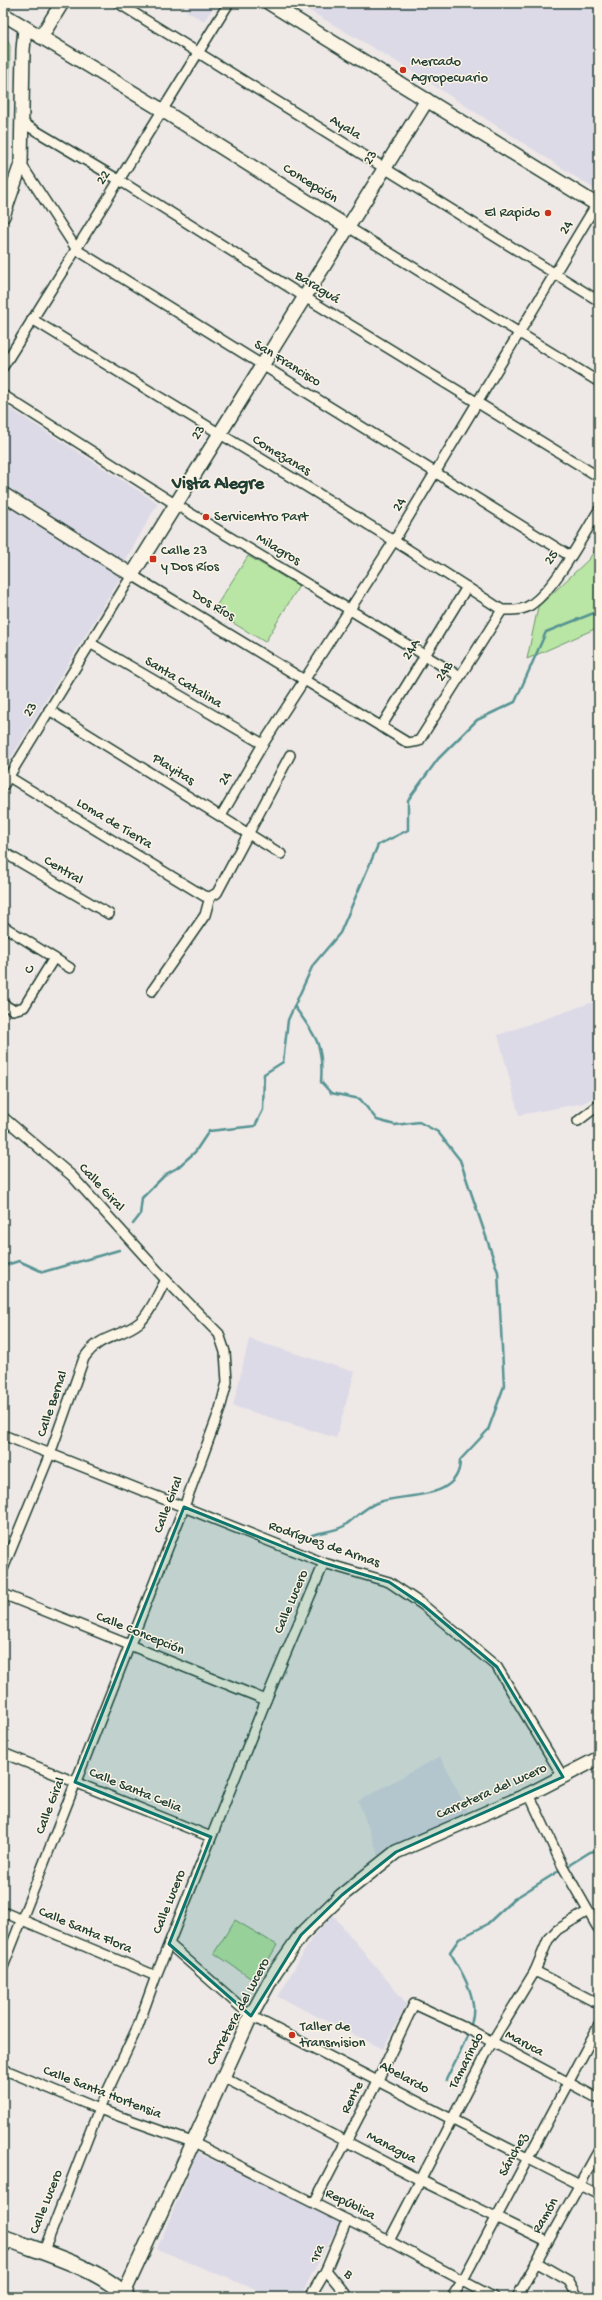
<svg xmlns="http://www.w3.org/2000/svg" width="602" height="2300" font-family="'Gochi Hand',sans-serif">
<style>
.built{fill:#dddae7}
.green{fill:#b9e6a4;stroke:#6c926c}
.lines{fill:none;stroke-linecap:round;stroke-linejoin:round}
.stream{stroke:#579393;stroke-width:2.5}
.street-casing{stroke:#1f3d34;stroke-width:12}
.secondary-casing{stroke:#1f3d34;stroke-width:16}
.primary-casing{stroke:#1f3d34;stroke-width:18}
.street{stroke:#fcf5e5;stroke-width:9}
.secondary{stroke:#fcf5e5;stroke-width:13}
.primary{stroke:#fcf5e5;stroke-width:15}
.marked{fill:#0f766e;fill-opacity:0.2;stroke:#0f766e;stroke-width:3;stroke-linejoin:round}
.poi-dot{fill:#c8321e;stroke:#fcf5e5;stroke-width:1.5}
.labels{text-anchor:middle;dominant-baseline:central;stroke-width:3;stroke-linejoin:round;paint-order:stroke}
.poi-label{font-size:14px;fill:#1f3d34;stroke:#fcf5e5;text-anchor:start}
.street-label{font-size:14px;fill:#1f3d34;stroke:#fcf5e5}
.district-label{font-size:18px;font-weight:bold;fill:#1f3d34;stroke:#fcf5e5}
</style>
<rect width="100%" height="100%" fill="#eee9e6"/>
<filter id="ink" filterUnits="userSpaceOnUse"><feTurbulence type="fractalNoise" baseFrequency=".025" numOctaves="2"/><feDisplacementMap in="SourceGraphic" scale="8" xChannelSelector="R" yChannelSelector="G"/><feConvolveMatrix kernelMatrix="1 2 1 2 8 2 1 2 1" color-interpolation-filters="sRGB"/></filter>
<g filter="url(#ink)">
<!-- built -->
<g class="built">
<polygon points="190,3 216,3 204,21 186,11"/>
<polygon points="296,3 599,3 599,192 399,63"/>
<polygon points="3,404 158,503 124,563 3,484"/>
<polygon points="3,504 121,577 3,771"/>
<polygon points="599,1000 599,1094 584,1103 519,1115 498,1035"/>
<polygon points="249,1339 355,1372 336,1438 233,1406"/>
<polygon points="594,1420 599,1420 599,1462 593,1461"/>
<polygon points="440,1756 468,1811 379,1856 358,1801"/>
<polygon points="333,1915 407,2004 383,2049 278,1997 311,1939"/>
<polygon points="197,2153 341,2220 300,2297 273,2297 157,2249"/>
</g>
<!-- green -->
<g class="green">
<polygon points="3,29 10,46 8,160 3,158"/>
<polygon points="599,544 599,627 527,659 538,607 589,559"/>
<polygon points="248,556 299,586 265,642 213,611"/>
<polygon points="235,1920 277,1945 256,1982 214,1953"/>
</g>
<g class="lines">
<!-- stream -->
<g class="stream">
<path d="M294 1006C315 1035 324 1044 321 1082L331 1093 360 1099 377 1120 395 1125 419 1122 438 1132 460 1160 498 1272 504 1386 488 1430 460 1460C460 1501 405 1493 379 1502 366 1506 355 1518 344 1526 336 1531 321 1532 312 1535"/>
<polyline points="133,1224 140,1215 142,1198 166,1174 177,1168 195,1152 209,1131 255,1126 263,1110 264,1074 283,1062 288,1020 313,965 340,933 378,845 408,830 408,800 438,759 477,720 515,702 546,632 599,611"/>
<polyline points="3,1266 19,1261 43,1272 119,1250"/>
<polyline points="566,1867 590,1852 599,1850"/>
<path d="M446 2080C455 2060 476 2027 473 2005 471 1986 459 1968 450 1952L459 1939 486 1925 514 1899 562 1869"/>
</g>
<!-- street casing -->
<g class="street-casing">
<g id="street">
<polyline points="118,3 599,301"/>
<polyline points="21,122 119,180 303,296 599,477"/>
<polyline points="21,164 77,250 570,556"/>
<polyline points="348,227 599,382"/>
<path d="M32 319C189 416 348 509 502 610 513 610 523 611 532 604 557 586 582 537 599 510"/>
<polyline points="3,367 229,3"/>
<polyline points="3,395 175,504 459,676"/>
<polyline points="90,643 263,744"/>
<polyline points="49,710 281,854"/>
<polyline points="381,727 467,587"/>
<polyline points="9,777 204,896 210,897 217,893 290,755"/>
<polyline points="3,786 132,575 408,743 419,741 502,610"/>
<polyline points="221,816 263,744 394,541 596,205"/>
<polyline points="3,852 109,914"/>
<polyline points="3,926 70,968"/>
<polyline points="152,991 205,915 210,897"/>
<polyline points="3,1004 13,1010 24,1007 54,958"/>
<polyline points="3,1117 72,1176 166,1280 219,1334 225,1352 227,1382 220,1409 184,1507 3,1967"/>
<polyline points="578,1121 599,1105"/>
<polyline points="3,1435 324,1563 389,1582 423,1605 497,1667 563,1777"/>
<path d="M3 1569 50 1454 84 1358C101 1333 121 1338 140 1322 151 1312 158 1293 166 1280"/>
<polyline points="3,1594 266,1700"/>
<polyline points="3,1753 211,1837"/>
<polyline points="529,1794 562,1865 599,1930"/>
<polyline points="3,1912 156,1976"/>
<polyline points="169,1944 251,2016 599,2195"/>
<polyline points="535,1971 599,2004"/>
<polyline points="3,2069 99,2109 192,2142 389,2241 493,2297"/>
<polyline points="223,2077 420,2180 547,2242"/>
<polyline points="314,2203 378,2080 414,2004 472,2031 599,2099"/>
<polyline points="389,2241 492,2042 535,1971 548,1940 557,1930 588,1911"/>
<polyline points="3,2250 11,2241"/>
<polyline points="43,2253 99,2109 138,2026 156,1976 266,1700 324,1563"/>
<polyline points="536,2262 569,2281 578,2297"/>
<polyline points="326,2270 348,2297"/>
<polyline points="310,2297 326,2270 347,2220"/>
<polyline points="452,2297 463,2280 599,2025"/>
<polyline points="517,2297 599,2150"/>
</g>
</g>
<!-- secondary casing -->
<g class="secondary-casing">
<g id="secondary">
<polyline points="269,3 599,206"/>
<polyline points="3,14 162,110 348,227"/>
<polyline points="41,37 62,3"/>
<polyline points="3,216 21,164 23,50 25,28"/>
<polyline points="3,494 132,575 427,100"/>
<polyline points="124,2293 251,2016 275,1972 301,1935 342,1895 396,1852 529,1794 599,1758"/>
</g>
</g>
<!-- primary casing -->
<g class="primary-casing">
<path id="primary" d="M3 2237C40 2252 100 2268 127 2297"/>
</g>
<!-- street -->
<use href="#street" class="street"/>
<!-- secondary -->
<use href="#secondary" class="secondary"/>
<!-- primary -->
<use href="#primary" class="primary"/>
</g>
</g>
<!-- marked area -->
<path class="marked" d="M184 1507 324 1563 389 1582 423 1605 497 1667 563 1777 396 1852 342 1895 301 1935 251 2016 169 1944 211 1837 75 1782Z"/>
<!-- markers -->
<g class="poi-dot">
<circle cx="403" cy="70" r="4"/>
<circle cx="548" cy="213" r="4"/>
<circle cx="206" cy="517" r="4"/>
<rect x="149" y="555" width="8" height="8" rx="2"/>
<circle cx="292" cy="2035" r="4"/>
</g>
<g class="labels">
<!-- poi labels -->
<g class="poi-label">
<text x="411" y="62">Mercado<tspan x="411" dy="16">Agropecuario</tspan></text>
<text x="540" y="213" text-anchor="end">El Rapido</text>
<text x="214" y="517">Servicentro Part</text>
<text x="161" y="551">Calle 23<tspan x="161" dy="16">y Dos Ríos</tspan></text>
<text x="300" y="2027">Taller de<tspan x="300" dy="16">transmision</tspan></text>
</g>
<!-- street labels -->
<g class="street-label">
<text transform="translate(345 128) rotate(32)">Ayala</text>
<text transform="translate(371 158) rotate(-58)">23</text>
<text transform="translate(104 178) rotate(-59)">22</text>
<text transform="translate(310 184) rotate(32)">Concepción</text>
<text transform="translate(567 228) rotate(-60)">24</text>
<text transform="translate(317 288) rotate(32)">Baraguá</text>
<text transform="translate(287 364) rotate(32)">San Francisco</text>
<text transform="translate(199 433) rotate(-59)">23</text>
<text transform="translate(281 456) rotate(31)">Comezanas</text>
<text transform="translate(400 505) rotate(-59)">24</text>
<text transform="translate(278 550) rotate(31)">Milagros</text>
<text transform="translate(552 558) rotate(-57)">25</text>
<text transform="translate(213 606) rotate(31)">Dos Ríos</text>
<text transform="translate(412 650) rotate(-59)">24A</text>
<text transform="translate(445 672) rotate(-58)">24B</text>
<text transform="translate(183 683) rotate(31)">Santa Catalina</text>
<text transform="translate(31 710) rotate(-59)">23</text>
<text transform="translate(173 770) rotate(32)">Playitas</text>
<text transform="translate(226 779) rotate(-60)">24</text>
<text transform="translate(114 824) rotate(31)">Loma de Tierra</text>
<text transform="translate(63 871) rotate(31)">Central</text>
<text transform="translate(30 970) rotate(-59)">C</text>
<text transform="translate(101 1188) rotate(47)">Calle Giral</text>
<text transform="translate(53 1404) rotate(-71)">Calle Bernal</text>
<text transform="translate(169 1505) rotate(-69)">Calle Giral</text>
<text transform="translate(324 1545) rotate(19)">Rodríguez de Armas</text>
<text transform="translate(292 1602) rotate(-67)">Calle Lucero</text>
<text transform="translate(140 1634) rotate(22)">Calle Concepción</text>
<text transform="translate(135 1791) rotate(22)">Calle Santa Celia</text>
<text transform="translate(492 1792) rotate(-24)">Carretera del Lucero</text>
<text transform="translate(51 1806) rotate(-69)">Calle Giral</text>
<text transform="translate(170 1902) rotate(-68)">Calle Lucero</text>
<text transform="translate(85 1931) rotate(23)">Calle Santa Flora</text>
<text transform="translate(239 2012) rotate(-62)">Carretera del Lucero</text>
<text transform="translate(524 2044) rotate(28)">Maruca</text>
<text transform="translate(467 2061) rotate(-63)">Tamarindo</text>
<text transform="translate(404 2078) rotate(28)">Abelardo</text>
<text transform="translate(102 2093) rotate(21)">Calle Santa Hortensia</text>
<text transform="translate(353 2098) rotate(-63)">Rente</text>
<text transform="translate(391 2148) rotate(28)">Managua</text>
<text transform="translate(514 2155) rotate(-62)">Sánchez</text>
<text transform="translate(47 2202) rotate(-68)">Calle Lucero</text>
<text transform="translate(350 2205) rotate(27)">República</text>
<text transform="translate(546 2216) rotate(-60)">Ramón</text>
<text transform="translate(318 2254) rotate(-66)">1ra</text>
<text transform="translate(348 2275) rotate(50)">B</text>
</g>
<!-- district labels -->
<g class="district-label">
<text x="218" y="484">Vista Alegre</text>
</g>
</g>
<!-- margin -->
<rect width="602" height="2300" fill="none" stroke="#fcf5e5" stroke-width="16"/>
<rect x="8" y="8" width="586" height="2284" fill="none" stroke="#1f3d34" stroke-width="1.5" filter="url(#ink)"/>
</svg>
